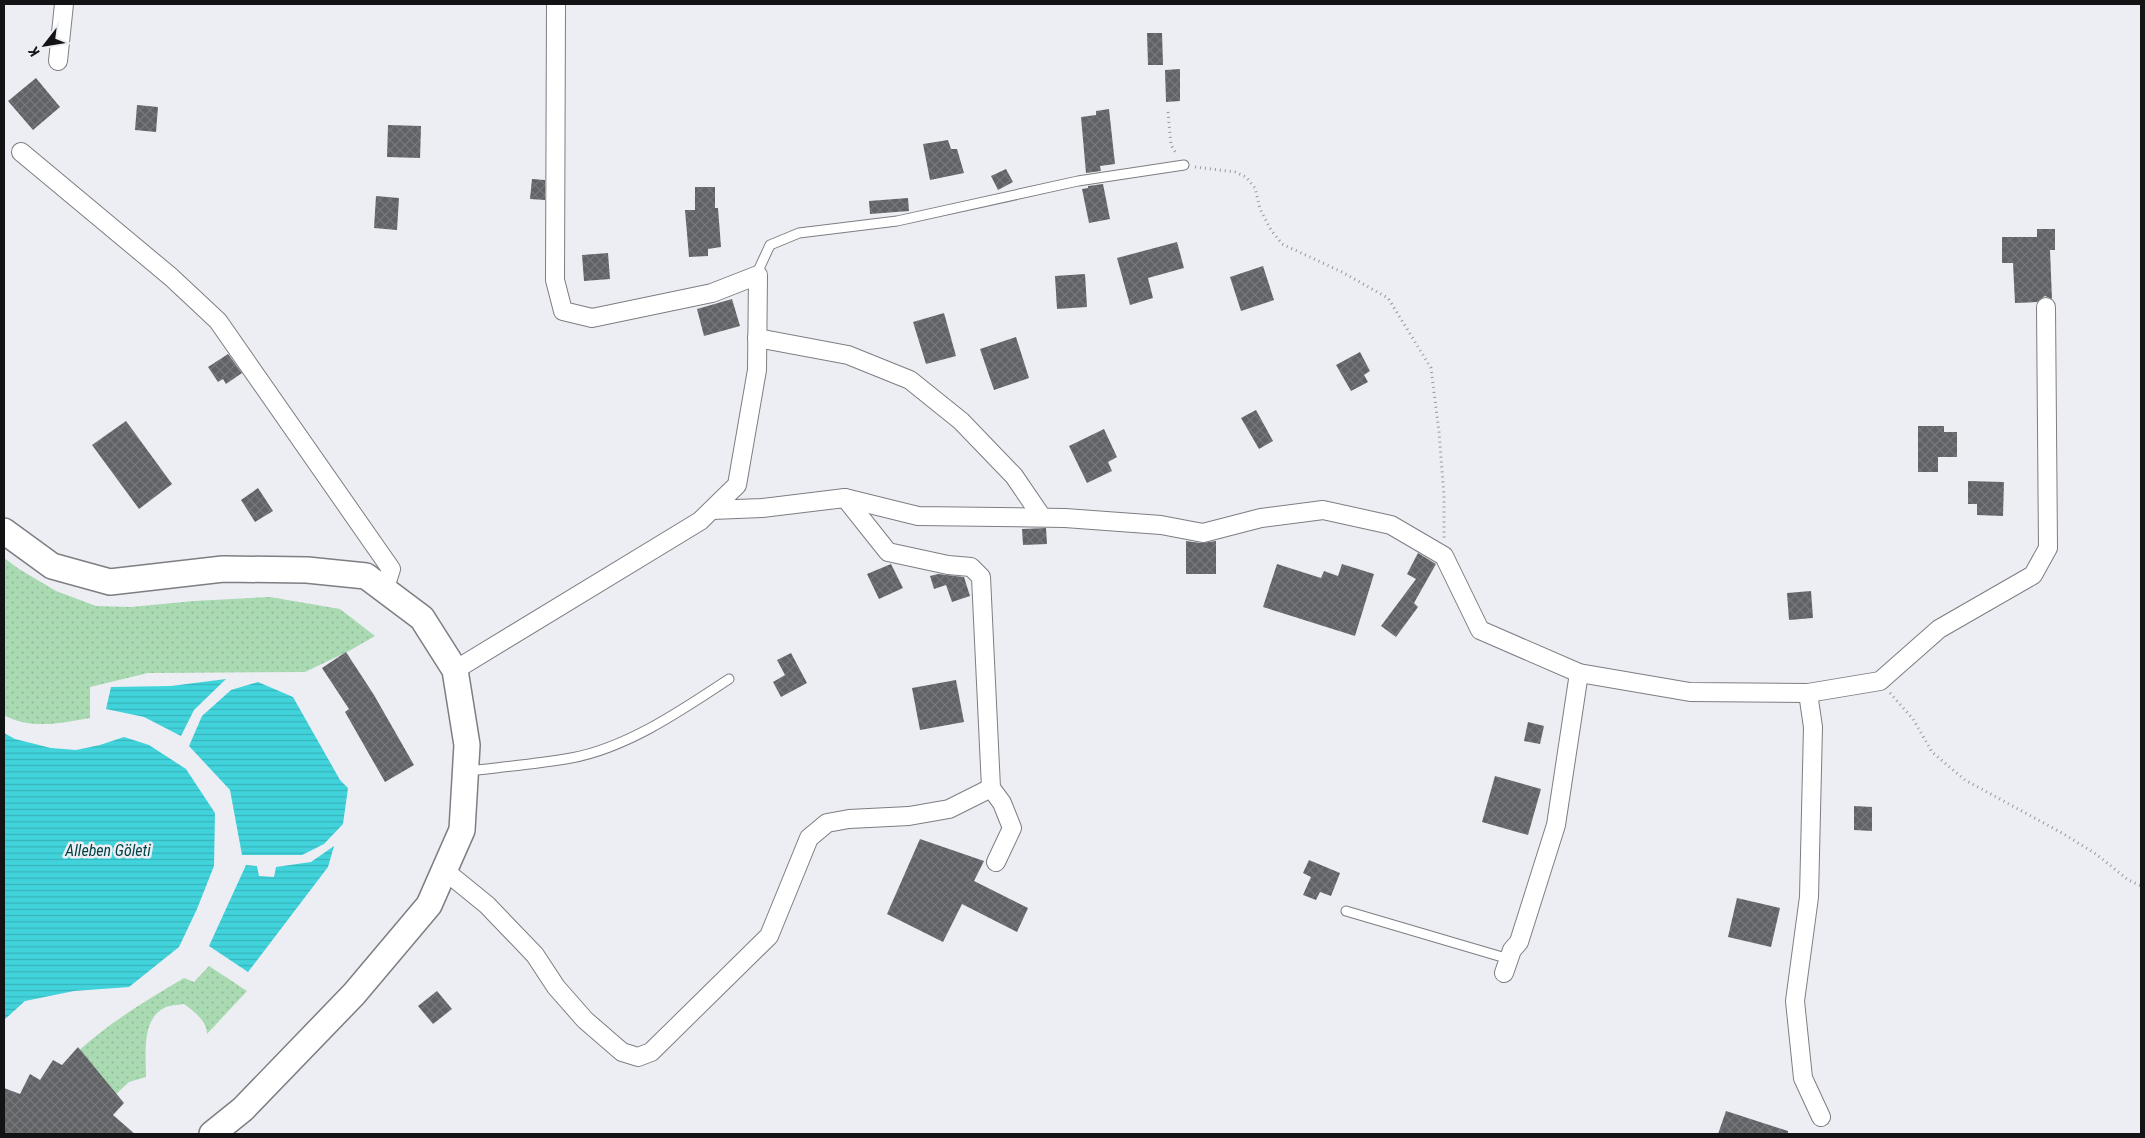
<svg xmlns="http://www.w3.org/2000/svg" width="2145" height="1138" font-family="'Roboto Condensed',sans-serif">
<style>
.grass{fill:url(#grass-dots)}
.water{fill:url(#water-rules)}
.building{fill:url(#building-cross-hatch)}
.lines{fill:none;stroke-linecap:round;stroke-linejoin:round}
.lane-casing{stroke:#7c7e82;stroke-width:11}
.street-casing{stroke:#7c7e82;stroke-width:20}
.secondary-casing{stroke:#7c7e82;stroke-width:28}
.path{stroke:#97989c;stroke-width:3;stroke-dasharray:1 4;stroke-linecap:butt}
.lane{stroke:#fff;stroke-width:9}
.street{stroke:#fff;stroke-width:18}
.secondary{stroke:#fff;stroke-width:25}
.labels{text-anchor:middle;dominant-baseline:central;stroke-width:5;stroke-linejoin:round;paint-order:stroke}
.water-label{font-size:16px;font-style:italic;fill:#004447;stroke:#eceef3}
</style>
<defs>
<pattern id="grass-dots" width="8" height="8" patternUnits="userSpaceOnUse" patternTransform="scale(1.25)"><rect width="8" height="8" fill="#a9dab2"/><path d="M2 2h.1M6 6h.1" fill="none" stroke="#91ba98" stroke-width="1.8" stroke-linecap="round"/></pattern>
<pattern id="water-rules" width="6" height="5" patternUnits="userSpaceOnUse" patternTransform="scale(1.25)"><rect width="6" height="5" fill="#41d3db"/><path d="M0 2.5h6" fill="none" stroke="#38b4bb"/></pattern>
<pattern id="building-cross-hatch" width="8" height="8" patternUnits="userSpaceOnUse" patternTransform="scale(1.25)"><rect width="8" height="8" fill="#606266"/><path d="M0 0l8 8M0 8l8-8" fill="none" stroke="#76787b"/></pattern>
</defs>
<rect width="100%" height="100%" fill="#eceef3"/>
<!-- grass -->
<g class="grass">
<path d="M4 558 19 569 56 591 96 606 131 607 194 601 270 597 340 609 375 636 349 651 305 672 148 673 90 687V718C63 723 29 730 4 715Z"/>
<path d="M209 966 247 991 207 1034C207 1020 193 1011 184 1004 178 1005 169 1005 164 1008 141 1020 146 1055 146 1077L129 1082 112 1098 74 1055C107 1024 145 1001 184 978L194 982Z"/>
</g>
<!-- water -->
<g class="water">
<polygon points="226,679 194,710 181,736 144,717 106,709 111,687 171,686"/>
<polygon points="258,682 293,697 340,780 348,788 343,824 324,844 302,855 242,855 230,790 189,746 202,716 231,690"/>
<polygon points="4,733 15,739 51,748 76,750 100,745 124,737 149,745 186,769 215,813 214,866 197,909 179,947 129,987 74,991 25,1001 4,1020"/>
<polygon points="334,846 328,867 248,972 209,946 246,865 257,866 259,876 274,877 276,867 311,862"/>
</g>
<!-- building -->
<g class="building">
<polygon points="1147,33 1162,33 1163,65 1148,65"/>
<polygon points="1180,69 1180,101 1166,102 1165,70"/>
<polygon points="36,78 60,107 33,130 8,101"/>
<polygon points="137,105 158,107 156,132 135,130"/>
<polygon points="1109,109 1115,164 1100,166 1101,171 1086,173 1081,117 1096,115 1096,111"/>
<polygon points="388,125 421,126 420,158 387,157"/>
<polygon points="948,140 951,149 957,149 964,173 930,180 923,144"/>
<polygon points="1006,169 1013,182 998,190 991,176"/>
<polygon points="532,179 545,180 545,200 530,199"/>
<polygon points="1103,184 1110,219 1089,223 1082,189 1088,188 1088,186"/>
<polygon points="695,187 715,187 715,208 718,208 721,247 708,249 708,256 689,257 685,210 695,210"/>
<polygon points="376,196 399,198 397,230 374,228"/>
<polygon points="908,198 909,211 870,214 869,201"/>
<polygon points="2037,229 2055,229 2055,250 2050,250 2052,299 2045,296 2037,302 2015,303 2013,263 2002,263 2002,237 2037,237"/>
<polygon points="1177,242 1184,268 1148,278 1153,298 1130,305 1117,258"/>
<polygon points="608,253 610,279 584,281 582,255"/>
<polygon points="1263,266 1274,300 1241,311 1230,277"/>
<polygon points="1085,274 1087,307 1057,309 1055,276"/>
<polygon points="732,299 740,326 704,336 697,309"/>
<polygon points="944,313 956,356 926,364 913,322"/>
<polygon points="1016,337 1029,378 994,390 980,349"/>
<polygon points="1360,352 1370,371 1364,375 1368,382 1351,391 1336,365"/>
<polygon points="228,354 242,373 226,384 223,379 218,382 208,367"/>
<polygon points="1256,410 1273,441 1259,449 1241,418"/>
<polygon points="126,421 172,484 139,509 92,445"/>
<polygon points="1918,426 1944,426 1944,432 1957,432 1957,457 1938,457 1938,472 1918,472"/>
<polygon points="1104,429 1117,457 1108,462 1112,471 1087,483 1069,446"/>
<polygon points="1968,481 2004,482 2003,516 1977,515 1977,504 1968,504"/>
<polygon points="258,488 273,511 255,522 241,500"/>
<polygon points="1046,528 1047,544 1023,545 1022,529"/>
<polygon points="1186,541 1201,543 1216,541 1216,574 1186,574"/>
<polygon points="1418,553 1436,564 1414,603 1418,607 1396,637 1381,626 1416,579 1407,574"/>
<polygon points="891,564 903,588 879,599 867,574"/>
<polygon points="1277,564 1321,578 1324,571 1338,576 1342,564 1374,574 1355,636 1263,607"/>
<polygon points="938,574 964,577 970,596 952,602 946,585 934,589 930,576"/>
<polygon points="1811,591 1813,618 1789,620 1787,593"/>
<polygon points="346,652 374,695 414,765 385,782 345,712 349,709 322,668"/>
<polygon points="791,653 807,683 781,697 773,682 785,675 777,660"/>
<polygon points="956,680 964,722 920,730 912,688"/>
<polygon points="1528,722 1544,726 1540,744 1524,741"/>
<polygon points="1495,776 1541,789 1528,835 1482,822"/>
<polygon points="1854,806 1872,807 1872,831 1854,830"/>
<polygon points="920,839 984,861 974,881 1028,908 1017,932 962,904 943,942 887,914"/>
<polygon points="1309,860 1340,873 1331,896 1320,892 1316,900 1303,895 1311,877 1303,873"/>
<polygon points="1737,898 1780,908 1771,947 1728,937"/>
<polygon points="437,991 452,1009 433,1024 418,1006"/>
<polygon points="78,1047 124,1103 113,1115 135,1134 4,1134 4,1088 20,1094 30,1074 40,1080 53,1060 62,1065"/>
<polygon points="1726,1111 1788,1131 1788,1134 1718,1134"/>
</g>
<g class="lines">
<!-- lane casing -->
<g class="lane-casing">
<g id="lane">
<polyline points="758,275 758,271 770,245 799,233 897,221 1078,181 1184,165"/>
<path d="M468 771C502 767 538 764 571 758 627 748 682 710 729 679"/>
<polyline points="1346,911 1509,959"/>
</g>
</g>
<!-- street casing -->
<g class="street-casing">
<g id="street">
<polyline points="58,61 64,4"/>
<polyline points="21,152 171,277 218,321 391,569 384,591"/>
<polyline points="757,338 848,355 910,380 961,421 1014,476 1042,517"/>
<polyline points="845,498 888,552 948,565 971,567 981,577 991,788 1002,803 1012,828 996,862"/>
<polyline points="712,510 762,508 845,498 918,516 1065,518 1161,525 1203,533 1261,518 1323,510 1391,525 1444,556 1480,630 1579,673 1690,692 1808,693 1813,727 1809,897 1795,1001 1803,1078 1821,1117"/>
<polyline points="455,670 700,521 737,485 757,370 758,275 712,293 592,318 563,311 555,280 556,4"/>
<polyline points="1808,693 1880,681 1939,629 2033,575 2048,548 2046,307"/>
<polyline points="444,870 487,905 535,955 556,987 585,1020 622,1052 638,1057 651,1052 769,936 809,838 827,823 849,819 909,816 949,809 991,788"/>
<polyline points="1504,973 1512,950 1519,942 1556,825 1579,673"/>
</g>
</g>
<!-- secondary casing -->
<g class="secondary-casing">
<polyline id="secondary" points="4,531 52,566 110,582 223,569 307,570 366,576 422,618 455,670 467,745 462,830 429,905 354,994 243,1109 212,1134"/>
</g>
<!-- path -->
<g class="path">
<polyline points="1168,112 1171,145 1177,155"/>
<polyline points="1195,167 1235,172 1246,177 1255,188 1260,209 1271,230 1282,244 1342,272 1388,298 1431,368 1439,432 1444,496 1444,538"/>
<polyline points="1890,693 1913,719 1932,752 1965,780 2062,833 2096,854 2127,879 2141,886"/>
</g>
<!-- lane -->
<use href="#lane" class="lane"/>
<!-- street -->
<use href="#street" class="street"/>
<!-- secondary -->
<use href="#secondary" class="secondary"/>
</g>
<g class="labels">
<!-- water labels -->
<g class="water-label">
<text x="108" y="850">Alleben Göleti</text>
</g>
</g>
<!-- border -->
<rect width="2145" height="1138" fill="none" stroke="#131315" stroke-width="10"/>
<!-- north arrow -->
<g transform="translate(45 45) rotate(239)" stroke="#eceef3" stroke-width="4" paint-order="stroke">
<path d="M0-4L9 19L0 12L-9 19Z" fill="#131315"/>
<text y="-8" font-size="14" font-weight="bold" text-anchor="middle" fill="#131315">K</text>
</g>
</svg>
